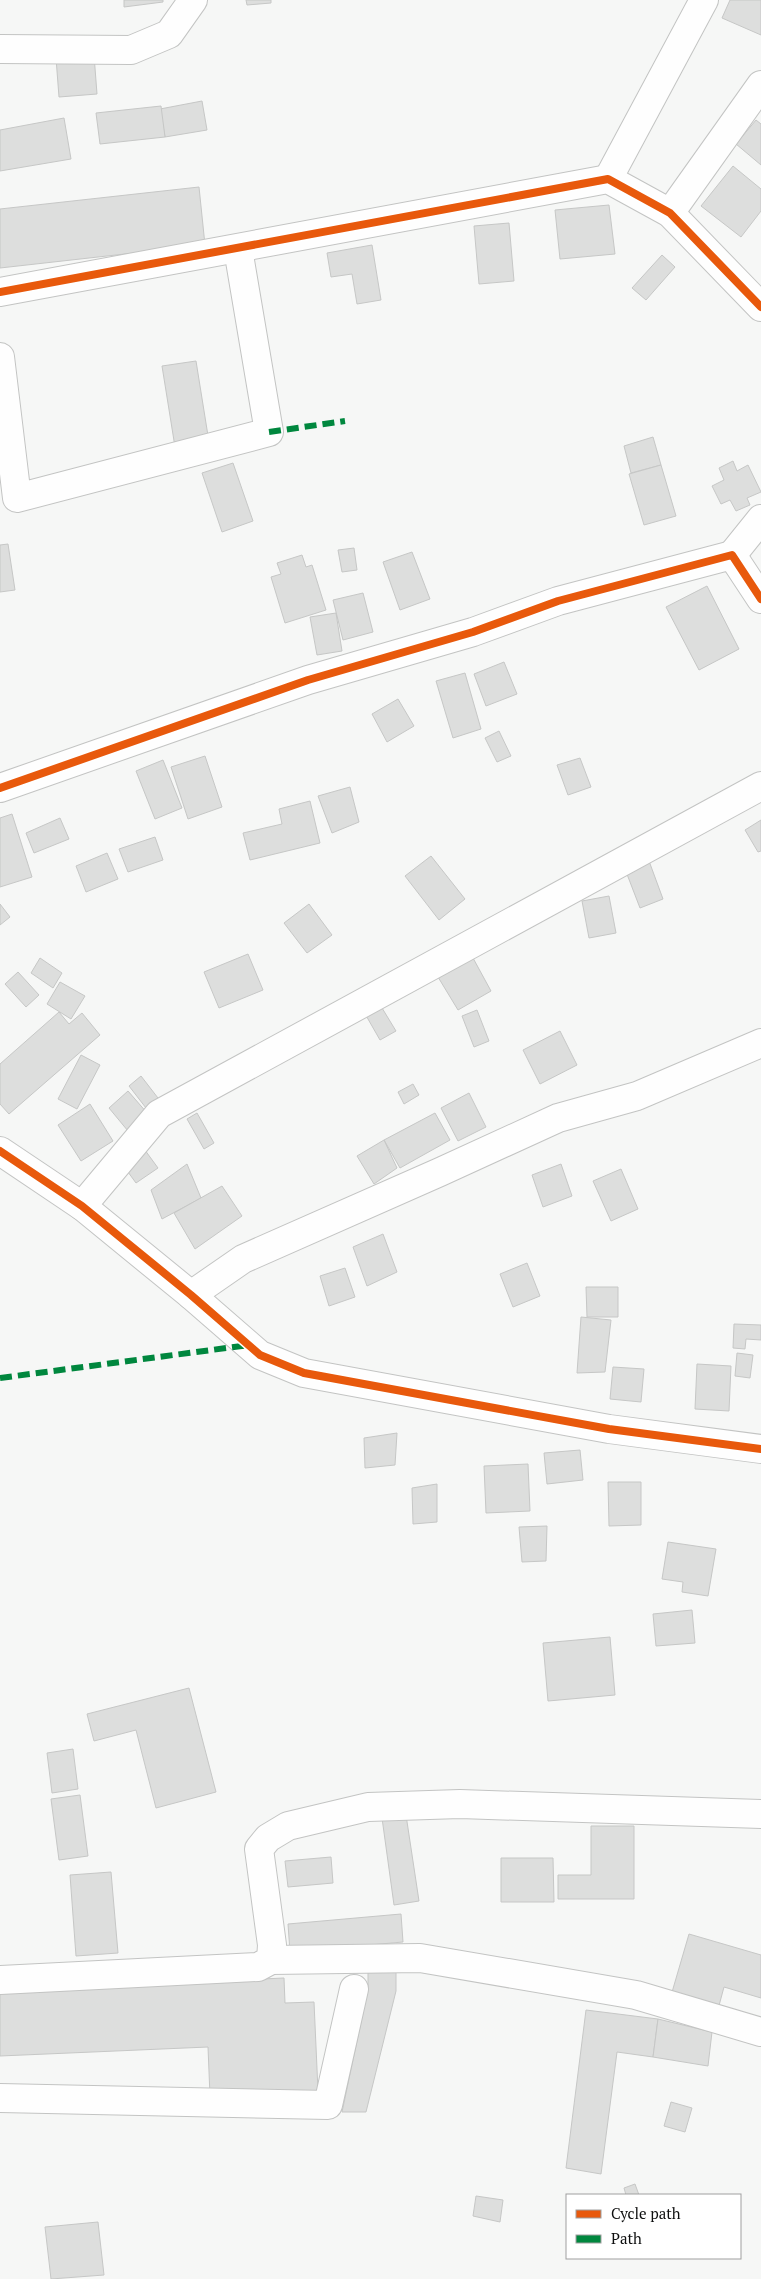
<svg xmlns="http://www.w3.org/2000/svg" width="761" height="2279" font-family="'PT Serif',serif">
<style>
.building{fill:#dddedd;stroke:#c6c7c6}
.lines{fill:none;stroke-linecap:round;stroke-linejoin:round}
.minor-casing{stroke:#c3c4c3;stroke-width:30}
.minor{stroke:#fefefe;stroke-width:28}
.quiet{stroke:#00873e;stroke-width:6;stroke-dasharray:12 6;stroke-linecap:butt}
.cycleway-casing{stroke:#fff;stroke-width:11}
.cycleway{stroke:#e8590c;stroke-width:8}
</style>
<rect width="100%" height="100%" fill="#f6f7f6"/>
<!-- building -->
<g class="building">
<polygon points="124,0 163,0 163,2 124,7"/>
<polygon points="246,0 271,0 271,3 247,5"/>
<polygon points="730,0 761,0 761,35 722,18"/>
<polygon points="94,55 97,94 59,97 56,58"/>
<polygon points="202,101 207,130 165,137 160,109"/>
<polygon points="161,106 165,137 100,144 96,113"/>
<polygon points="64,118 71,159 0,171 0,130"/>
<polygon points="756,120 761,124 761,165 736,144"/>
<polygon points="733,166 761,189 761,211 741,237 701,206"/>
<polygon points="199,187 205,245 0,268 0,209"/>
<polygon points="609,205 615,254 560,259 555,210"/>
<polygon points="509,223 514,281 479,284 474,226"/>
<polygon points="372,245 381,300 357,304 352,274 331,277 327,253"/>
<polygon points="662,255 675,267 646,300 632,288"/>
<polygon points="196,361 209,442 175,447 162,366"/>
<polygon points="653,437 661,465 631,473 624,446"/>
<polygon points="733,461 737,471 748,465 761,492 747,498 750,505 736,511 730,500 721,504 712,486 724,480 719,468"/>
<polygon points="233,463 253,521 222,532 202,473"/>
<polygon points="661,465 676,516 644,525 629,474"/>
<polygon points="8,544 15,590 0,592 0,545"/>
<polygon points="354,548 357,570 342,572 338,550"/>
<polygon points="412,552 430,599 400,610 383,562"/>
<polygon points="302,555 306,567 312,565 326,610 285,623 271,577 281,574 277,563"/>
<polygon points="707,586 739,649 699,670 666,607"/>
<polygon points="363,593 373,632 343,640 333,600"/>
<polygon points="336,613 342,651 317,655 310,617"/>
<polygon points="504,662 517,694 486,706 474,674"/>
<polygon points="465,673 481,729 453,738 436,681"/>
<polygon points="398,699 414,726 387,742 372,714"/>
<polygon points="499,731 511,756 497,762 485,738"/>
<polygon points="205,756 222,807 188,819 171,767"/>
<polygon points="580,758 591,787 568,795 557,765"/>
<polygon points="163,760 182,808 155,819 136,771"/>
<polygon points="350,787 359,822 332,833 318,796"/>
<polygon points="310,801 320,843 250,860 243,833 282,824 279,809"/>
<polygon points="12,814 32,877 0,887 0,818"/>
<polygon points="60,818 69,839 34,853 26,833"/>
<polygon points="761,820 761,851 758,852 745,830"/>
<polygon points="155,837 163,860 128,872 119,849"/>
<polygon points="107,853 118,879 86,892 76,866"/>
<polygon points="431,856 465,899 439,920 405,876"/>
<polygon points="649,861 663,899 640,908 625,869"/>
<polygon points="609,896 616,933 589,938 582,901"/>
<polygon points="0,904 10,917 0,925"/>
<polygon points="309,904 332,935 307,953 284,923"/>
<polygon points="248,954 263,990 219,1008 204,972"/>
<polygon points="40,958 62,973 53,988 31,973"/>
<polygon points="473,958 491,991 458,1010 438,977"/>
<polygon points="18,972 39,995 26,1007 5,984"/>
<polygon points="60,982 85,996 71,1019 47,1004"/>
<polygon points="379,1003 396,1031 380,1040 364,1012"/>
<polygon points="477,1010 489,1041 474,1047 462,1016"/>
<polygon points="59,1012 69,1024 82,1013 100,1035 9,1114 0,1104 0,1064"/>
<polygon points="560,1031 577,1065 540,1084 523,1050"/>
<polygon points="81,1055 100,1065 77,1109 58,1099"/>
<polygon points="141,1076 158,1098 146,1108 129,1086"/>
<polygon points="413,1084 419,1095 404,1104 398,1092"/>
<polygon points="128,1091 148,1114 128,1131 109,1108"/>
<polygon points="469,1093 486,1127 458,1141 441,1108"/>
<polygon points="90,1104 113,1141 81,1161 58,1125"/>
<polygon points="197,1113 214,1143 204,1149 187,1119"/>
<polygon points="435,1113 450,1140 400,1168 384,1140"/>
<polygon points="384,1140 397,1168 374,1184 357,1156"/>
<polygon points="142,1146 158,1168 136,1183 120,1161"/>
<polygon points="187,1164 201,1198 162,1219 151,1190"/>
<polygon points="561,1164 572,1196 543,1207 532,1175"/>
<polygon points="621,1169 638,1209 611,1221 593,1181"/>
<polygon points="222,1186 242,1216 195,1249 174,1213"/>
<polygon points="383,1234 397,1272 367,1286 353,1247"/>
<polygon points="527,1263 540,1296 513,1307 500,1274"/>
<polygon points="345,1268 355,1297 329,1306 320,1276"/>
<polygon points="586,1287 618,1287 618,1317 587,1317"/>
<polygon points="581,1317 611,1320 605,1372 577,1373"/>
<polygon points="734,1324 761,1325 761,1340 746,1339 745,1349 733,1348"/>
<polygon points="737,1353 753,1355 750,1378 735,1376"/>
<polygon points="697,1364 731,1366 729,1411 695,1409"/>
<polygon points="613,1367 644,1369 641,1402 610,1399"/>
<polygon points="397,1433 395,1465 365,1468 364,1438"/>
<polygon points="580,1450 583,1480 547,1484 544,1453"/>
<polygon points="528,1464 530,1511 486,1513 484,1466"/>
<polygon points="608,1482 641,1482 641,1525 609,1526"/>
<polygon points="437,1484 437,1522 413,1524 412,1488"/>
<polygon points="547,1526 546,1561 522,1562 519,1527"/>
<polygon points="668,1542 716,1549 708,1596 682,1592 683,1582 662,1579"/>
<polygon points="692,1610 695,1643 656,1646 653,1614"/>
<polygon points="610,1637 615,1695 548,1701 543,1643"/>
<polygon points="189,1688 216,1792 156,1808 136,1730 94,1741 87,1714"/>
<polygon points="73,1749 78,1789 52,1793 47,1753"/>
<polygon points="80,1795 88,1856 59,1860 51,1799"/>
<polygon points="406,1815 419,1901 394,1905 382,1818"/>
<polygon points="591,1826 634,1826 634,1899 558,1899 558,1875 591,1875"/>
<polygon points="331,1857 333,1883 288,1887 285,1861"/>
<polygon points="501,1858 553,1858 554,1902 501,1902"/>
<polygon points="111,1872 118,1953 76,1956 70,1875"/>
<polygon points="401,1914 403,1942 290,1952 288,1924"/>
<polygon points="689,1934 761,1955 761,1998 724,1987 717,2013 670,1999"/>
<polygon points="396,1968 396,1991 366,2112 342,2112 368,1989 368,1969"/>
<polygon points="284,1978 285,2003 314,2002 318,2091 210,2096 208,2047 0,2056 0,1991"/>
<polygon points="586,2010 658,2019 653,2057 617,2052 601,2174 566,2168"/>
<polygon points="658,2019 712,2032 708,2066 653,2057"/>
<polygon points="671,2102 692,2108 685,2132 664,2126"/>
<polygon points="635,2184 639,2195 626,2195 624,2188"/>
<polygon points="476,2196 503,2200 500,2222 473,2216"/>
<polygon points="98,2222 104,2275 51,2279 45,2227"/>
</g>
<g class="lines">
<!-- minor casing -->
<g class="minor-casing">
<g id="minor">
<polyline points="0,49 131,50 169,34 193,0"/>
<polyline points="608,179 704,0"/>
<polyline points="670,213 761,85"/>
<polyline points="0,292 608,179 670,213 761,307"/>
<polyline points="0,357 17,498 269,432 238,249"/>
<polyline points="732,555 761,519"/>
<polyline points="0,788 308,680 473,632 558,601 732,555 761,599"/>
<polyline points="0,1151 82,1206 191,1295 260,1355 304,1373 609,1429 761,1449"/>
<polyline points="82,1206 159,1114 761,786"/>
<polyline points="191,1295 243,1259 440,1172 558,1118 637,1096 761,1043"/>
<polyline points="271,1960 420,1958 636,1995 761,2032"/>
<polyline points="0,1980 258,1967 271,1960 272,1945 259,1849 268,1838 288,1826 368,1807 460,1804 761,1814"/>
<polyline points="0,2098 328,2105 354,1989"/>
</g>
</g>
<!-- minor -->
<use href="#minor" class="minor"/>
<!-- quiet -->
<g class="quiet">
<polyline points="269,432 345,421"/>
<polyline points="0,1378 249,1345"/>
</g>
<!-- cycleway casing -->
<g class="cycleway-casing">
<g id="cycleway">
<polyline points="0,292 608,179 670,213 761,307"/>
<polyline points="0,788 308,680 473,632 558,601 732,555 761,599"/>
<polyline points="0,1151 82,1206 191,1295 260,1355 304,1373 609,1429 761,1449"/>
</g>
</g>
<!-- cycleway -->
<use href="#cycleway" class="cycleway"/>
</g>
<!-- legend -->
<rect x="566" y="2194" width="175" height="65" fill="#ffffff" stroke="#9f9f9f"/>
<rect x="576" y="2210" width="25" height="8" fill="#e8590c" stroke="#9f9f9f"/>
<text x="611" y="2219" font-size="15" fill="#0e0f0f">Cycle path</text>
<rect x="576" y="2235" width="25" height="8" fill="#00873e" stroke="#9f9f9f"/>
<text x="611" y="2244" font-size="15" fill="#0e0f0f">Path</text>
</svg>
